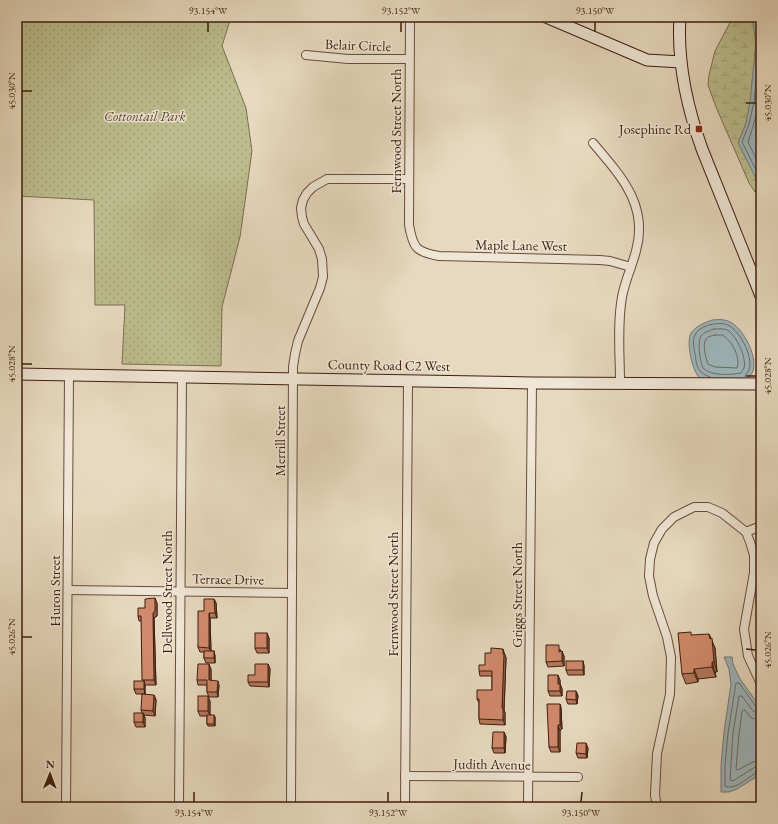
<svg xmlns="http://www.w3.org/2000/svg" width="778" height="824" font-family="'EB Garamond',serif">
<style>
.wetland{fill:url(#wetland-marsh);stroke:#7d6d4e}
.park{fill:url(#park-dots);stroke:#7d6d4e}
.water{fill:#9db7be;stroke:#777978}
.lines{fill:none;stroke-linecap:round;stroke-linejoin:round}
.shore{stroke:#6e6a66;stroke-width:1}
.street-casing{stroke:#684c3a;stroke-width:10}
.secondary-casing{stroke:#3e1d0e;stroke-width:13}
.street{stroke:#efe6d5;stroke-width:8}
.secondary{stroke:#efe6d5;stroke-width:11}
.wall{fill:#b4775d;stroke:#3e1d0e}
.shaded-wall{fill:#92614c;stroke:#3e1d0e}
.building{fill:#d18a6c;stroke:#3e1d0e}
.ticks{fill:none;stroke:#3e1d0e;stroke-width:1.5}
.poi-dot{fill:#8f2418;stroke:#efe6d5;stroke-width:1.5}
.labels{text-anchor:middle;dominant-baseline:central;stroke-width:3;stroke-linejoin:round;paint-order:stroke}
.street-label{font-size:14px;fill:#3e1d0e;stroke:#efe6d5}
.park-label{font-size:14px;font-style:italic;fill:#5e452e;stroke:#efe6d5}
.poi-label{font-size:14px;fill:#3e1d0e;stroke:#efe6d5;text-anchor:end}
.neatline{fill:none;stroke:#3e1d0e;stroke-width:1.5}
.ticks-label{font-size:10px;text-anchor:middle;fill:#3e1d0e}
</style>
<defs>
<pattern id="wetland-marsh" width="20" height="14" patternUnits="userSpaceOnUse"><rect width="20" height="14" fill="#bcbd8e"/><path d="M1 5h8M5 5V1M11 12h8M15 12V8" fill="none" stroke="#a3a279"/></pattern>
<pattern id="park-dots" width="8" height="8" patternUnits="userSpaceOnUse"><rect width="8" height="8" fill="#bcbd8e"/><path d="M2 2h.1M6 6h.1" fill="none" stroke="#a3a279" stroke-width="1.8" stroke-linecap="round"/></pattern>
</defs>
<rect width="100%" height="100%" fill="#e7d9bf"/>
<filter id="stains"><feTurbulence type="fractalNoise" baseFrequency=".005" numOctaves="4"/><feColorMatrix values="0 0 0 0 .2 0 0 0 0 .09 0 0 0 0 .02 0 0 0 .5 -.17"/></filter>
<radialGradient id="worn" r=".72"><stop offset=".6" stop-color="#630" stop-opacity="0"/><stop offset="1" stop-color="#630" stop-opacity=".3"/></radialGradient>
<!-- wetland -->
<polygon class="wetland" points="733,17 761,17 761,191 755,192 749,183 716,107 708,85 709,75 715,51"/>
<!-- park -->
<polygon class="park" points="17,17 231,17 222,46 246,108 252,151 240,237 222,307 221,366 122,364 125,305 95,305 94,200 17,196"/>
<!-- water -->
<g class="water">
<polygon points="752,17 761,17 761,188 738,143 746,123 750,102 756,42"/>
<path d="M712 320C716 320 720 319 724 320 741 322 758 355 753 371 752 374 748 378 746 382 733 382 712 386 700 378 692 372 686 342 691 333 696 326 704 323 712 320Z"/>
<polygon points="724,657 732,657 733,664 740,679 761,708 761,774 737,789 729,792 721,792 721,765 724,732 731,684 729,669"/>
</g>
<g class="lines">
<!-- shore -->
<g class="shore">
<polyline points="756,17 760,43 754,102 749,124 742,142 761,180"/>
<path d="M761 88C759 107 754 124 748 142L761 169"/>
<path d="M714 329C719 329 724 328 729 331 737 337 747 359 744 368 744 369 741 372 741 373 731 375 712 376 704 369 700 365 697 342 701 336 704 332 709 331 714 329Z"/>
<path d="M715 335H722C732 340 741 358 737 368L715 367 708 364C706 359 702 345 706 339 708 336 712 336 715 335Z"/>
<path d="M710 377C697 372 697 367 695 354 694 349 692 340 695 335 699 326 715 322 725 324 738 327 754 356 749 370 748 372 746 375 744 377"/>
<path d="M761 709 757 708 739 683H736L728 733 725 765V786C734 791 749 777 757 772L761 771"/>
<polyline points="761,714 753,711 742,696 739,696 733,733 730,780 733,781 755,767 761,766"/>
<polyline points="761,720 751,718 745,710 742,711 739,734 736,769 738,770 753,762 761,760"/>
</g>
<!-- street casing -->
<g class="street-casing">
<g id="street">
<path d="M410 17 409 225C413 248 416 252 439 256L600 260 610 261 631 267"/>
<polyline points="306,55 348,59 409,59"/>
<path d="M593 143C620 175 649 205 636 251 632 266 625 281 622 297 617 325 620 355 620 383"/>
<polyline points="746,532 761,526"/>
<polyline points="68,590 292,593"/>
<polyline points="405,776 578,777"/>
<polyline points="66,807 69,375"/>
<polyline points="179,807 182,377"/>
<polyline points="291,807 293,367 295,354 298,341 320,288 323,277 322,259 319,249 304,224 302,217 301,208 303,200 307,193 313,187 327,179 409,179"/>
<polyline points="405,807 408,381"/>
<polyline points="528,807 532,383"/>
<polyline points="657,807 655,795 657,754 670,694 671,657 667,637 653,596 649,576 650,559 654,543 662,529 674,517 694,507 708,507 722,513 746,532 750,542 754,555 754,573 744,629 748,656 761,684"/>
</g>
</g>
<!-- secondary casing -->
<g class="secondary-casing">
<g id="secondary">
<polyline points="546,17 647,60 681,62"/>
<path d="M680 17C677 62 687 107 702 149L761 296"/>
<polyline points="17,374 532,383 761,384"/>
</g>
</g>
<!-- street -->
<use href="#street" class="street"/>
<!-- secondary -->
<use href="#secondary" class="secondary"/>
</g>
<!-- wall -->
<g class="wall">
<polygon points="214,599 216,603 217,618 210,618 211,651 214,651 215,656 215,663 206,663 204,658 204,652 200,652 198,647 204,611"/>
<polygon points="157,603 157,616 154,618 156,685 145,685 145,694 136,694 134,689 143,681 142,621 139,621 138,616"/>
<polygon points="709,634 715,648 717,672 715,672 716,677 698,679 698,682 686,684 682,674"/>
<polygon points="269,638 269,653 257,653 255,648"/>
<polygon points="560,649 561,651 564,656 564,666 548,667 546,662"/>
<polygon points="504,653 506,658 504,710 505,713 505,725 480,724 479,719 479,703 477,699 492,690 492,676 480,676 479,671 485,665"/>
<polygon points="583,661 584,666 584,675 568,675 566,670"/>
<polygon points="268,664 270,669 269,687 250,686 248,682"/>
<polygon points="211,669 211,680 219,685 218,697 209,697 207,692 207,685 198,685 197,680"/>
<polygon points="560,680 560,684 562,689 562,696 550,696 548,691"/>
<polygon points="576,691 578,696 577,704 568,704 566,699"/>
<polygon points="154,695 156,700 155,716 144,715 145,718 145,727 136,727 134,722 142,713 141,710"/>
<polygon points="210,701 210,715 215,717 215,726 208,726 207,724 207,716 200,716 198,711"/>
<polygon points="560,704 561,708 562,729 560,730 560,752 551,752 549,747"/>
<polygon points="504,732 506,737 505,753 494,753 492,748"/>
<polygon points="588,748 587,758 578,758 576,753"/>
</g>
<!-- shaded-wall -->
<g class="shaded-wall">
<polygon points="155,598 157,603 157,616 154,618 156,685 154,680 153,613"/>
<polygon points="214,599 216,603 217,618 215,613"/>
<polygon points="209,613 210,618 211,652 209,648"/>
<polygon points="267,633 269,638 269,653 267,648"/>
<polygon points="709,634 715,648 717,672 714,662"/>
<polygon points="503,649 506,658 504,710 505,713 505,725 503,720 502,708"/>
<polygon points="214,651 215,656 215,663 214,658"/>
<polygon points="562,651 564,656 564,666 562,661"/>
<polygon points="583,661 584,666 584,675 583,670"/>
<polygon points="712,662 715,672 716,677 712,667"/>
<polygon points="209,664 211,669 211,685 209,680"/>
<polygon points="268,664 270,669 269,687 268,682"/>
<polygon points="694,669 698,679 698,682 694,673"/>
<polygon points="558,675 560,680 560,689 558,684"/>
<polygon points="144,681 145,686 145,694 144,689"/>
<polygon points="218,681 219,685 218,697 217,692"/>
<polygon points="560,684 562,689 562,696 560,691"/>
<polygon points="576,691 578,696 577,704 576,700"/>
<polygon points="154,695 156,700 155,716 153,711"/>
<polygon points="208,696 210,701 210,716 208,711"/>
<polygon points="560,704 561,708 562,729 560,725"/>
<polygon points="143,713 145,718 145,727 143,722"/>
<polygon points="214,715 215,717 215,726 214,724"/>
<polygon points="558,725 560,730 560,752 558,747"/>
<polygon points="504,732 506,737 505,753 504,748"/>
<polygon points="586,743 588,748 587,758 586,754"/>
</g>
<!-- building -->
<g class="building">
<polygon points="155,598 155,611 153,613 154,680 142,680 141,616 138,616 138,608 145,608 145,599"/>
<polygon points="204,599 214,599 215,613 209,613 209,648 198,647 198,611 204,611"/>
<polygon points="691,632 691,635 709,634 710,639 712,638 714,662 712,662 712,667 694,669 694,673 682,674 678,633"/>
<rect x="255" y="633" width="12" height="15"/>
<polygon points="546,645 559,645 559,652 562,651 562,661 546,662"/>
<polygon points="491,648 503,649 503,654 504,654 502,708 503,708 503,720 479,719 479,699 477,699 477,690 492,690 492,671 479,671 479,665 485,665 485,653 491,653"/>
<rect x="204" y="651" width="10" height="7"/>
<rect x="566" y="661" width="17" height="9"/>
<polygon points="198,664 209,664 209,680 218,681 217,692 207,692 207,680 197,680"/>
<polygon points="255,664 268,664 268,682 248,682 248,675 255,675"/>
<polygon points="548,675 558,675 558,684 560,684 560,691 548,691"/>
<rect x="134" y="681" width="10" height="8"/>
<polygon points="567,691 576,691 576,700 566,699"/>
<polygon points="142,694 154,695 153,711 141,710"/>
<rect x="198" y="696" width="10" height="15"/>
<polygon points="547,704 560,704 560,725 558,725 558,747 549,747"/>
<rect x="134" y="713" width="9" height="9"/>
<rect x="207" y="715" width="7" height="9"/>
<polygon points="493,732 504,732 504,748 492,748"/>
<polygon points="577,743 586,743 586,754 576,753"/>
</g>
<!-- ticks -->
<path class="ticks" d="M208 32V22M401 32V22M595 32V22M22 91H32M746 103H756M22 364H32M746 376H756M22 637H32M746 649 756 650M194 802V792M388 802V792M581 802 582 792"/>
<!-- markers -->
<rect class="poi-dot" x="695" y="125" width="8" height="8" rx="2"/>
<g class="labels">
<!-- street labels -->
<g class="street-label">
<text transform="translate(358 45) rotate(2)">Belair Circle</text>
<text transform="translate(396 131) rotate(-90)">Fernwood Street North</text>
<text transform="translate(521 245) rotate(1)">Maple Lane West</text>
<text transform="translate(389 365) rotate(1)">County Road C2 West</text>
<text transform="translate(280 441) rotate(-90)">Merrill Street</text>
<text transform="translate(228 579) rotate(1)">Terrace Drive</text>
<text transform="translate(55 591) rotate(-90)">Huron Street</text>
<text transform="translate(167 592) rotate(-90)">Dellwood Street North</text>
<text transform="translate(393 594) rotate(-90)">Fernwood Street North</text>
<text transform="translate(517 595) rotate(-90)">Griggs Street North</text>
<text transform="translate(492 764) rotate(1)">Judith Avenue</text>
</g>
<!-- park labels -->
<g class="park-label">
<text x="145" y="116">Cottontail Park</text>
</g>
<!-- poi labels -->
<g class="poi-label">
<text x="691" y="129">Josephine Rd</text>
</g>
</g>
<!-- margin -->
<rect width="778" height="824" fill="none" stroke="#e7d9bf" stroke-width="44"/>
<!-- north arrow -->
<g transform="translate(50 774) rotate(1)" stroke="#efe6d5" stroke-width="3" paint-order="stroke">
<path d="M0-3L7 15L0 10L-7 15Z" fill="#3e1d0e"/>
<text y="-6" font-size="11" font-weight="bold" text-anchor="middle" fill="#3e1d0e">N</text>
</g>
<rect x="22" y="22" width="734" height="780" class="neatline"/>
<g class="ticks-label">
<text x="208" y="14">93.154°W</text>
<text x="401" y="14">93.152°W</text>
<text x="595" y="14">93.150°W</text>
<text transform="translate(11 91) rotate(-90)" y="4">45.030°N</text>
<text transform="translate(767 103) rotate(-90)" y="4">45.030°N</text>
<text transform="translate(11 364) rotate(-90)" y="4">45.028°N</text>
<text transform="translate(767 376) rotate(-90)" y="4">45.028°N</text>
<text transform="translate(11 637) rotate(-90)" y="4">45.026°N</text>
<text transform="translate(767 650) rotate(-90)" y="4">45.026°N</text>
<text x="194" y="816">93.154°W</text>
<text x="388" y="816">93.152°W</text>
<text x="581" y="816">93.150°W</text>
</g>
<rect width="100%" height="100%" filter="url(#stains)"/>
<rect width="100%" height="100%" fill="url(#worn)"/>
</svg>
